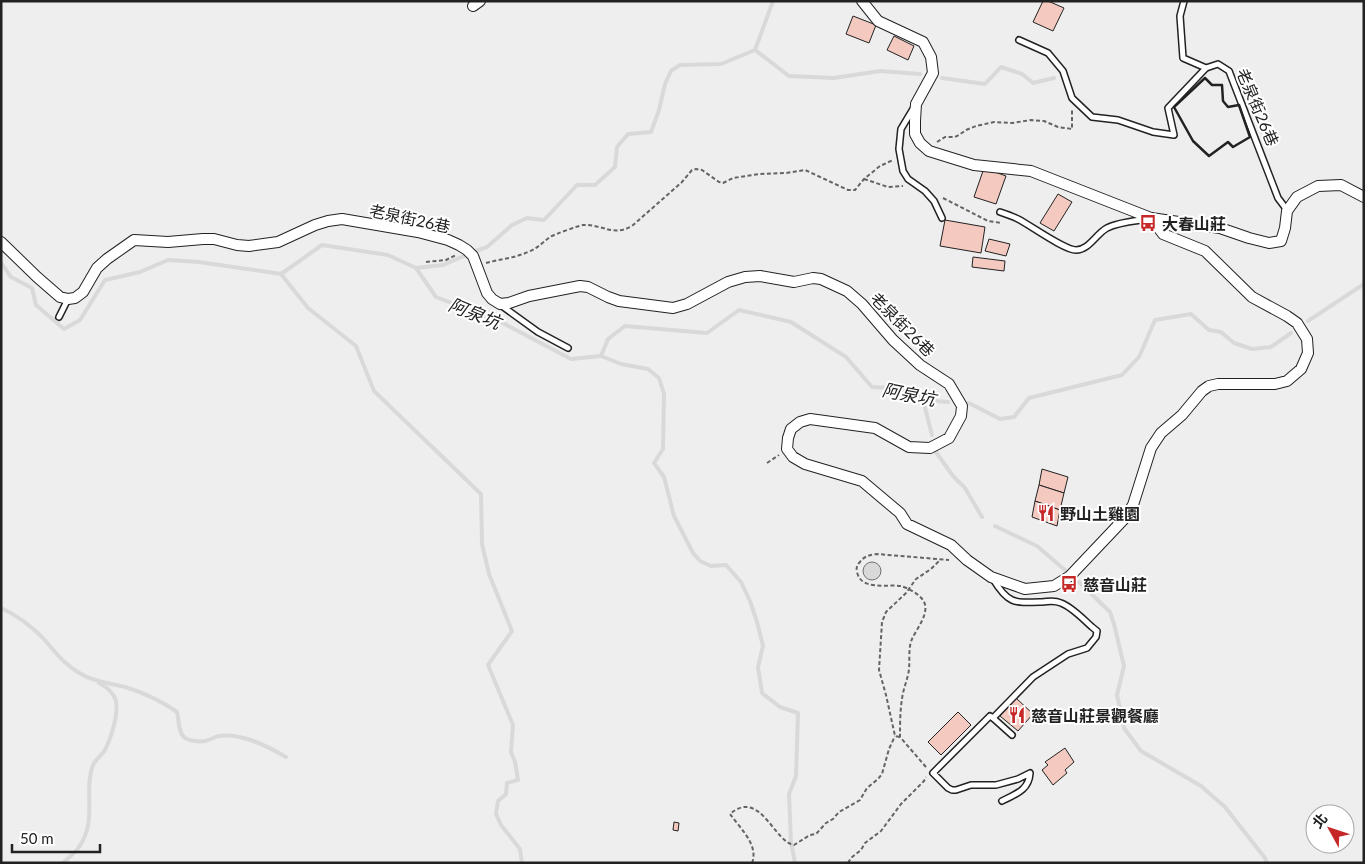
<svg xmlns="http://www.w3.org/2000/svg" width="1365" height="864" font-family="Lato,'Noto Sans TC',sans-serif">
<style>
.green{fill:#eee;stroke:#6f6f6f;fill-rule:evenodd}
.water{fill:#d9d9d9;stroke:#6f6f6f}
.lines{fill:none;stroke-linecap:round;stroke-linejoin:round}
.stream{stroke:#d9d9d9;stroke-width:4}
.building{fill:#f3c9c0;stroke:#222}
.service-casing{stroke:#222;stroke-width:8}
.minor-casing{stroke:#222;stroke-width:12}
.path{stroke:#646464;stroke-width:2;stroke-dasharray:4 2.5;stroke-linecap:butt}
.service{stroke:#fff;stroke-width:5}
.minor{stroke:#fff;stroke-width:10}
.wall{stroke:#222;stroke-width:2.5}
.labels{text-anchor:middle;dominant-baseline:central;stroke-width:4;stroke-linejoin:round;paint-order:stroke}
.street-label{font-size:16px;fill:#222;stroke:#fff}
.poi-label{font-size:16px;font-weight:bold;fill:#222;stroke:#fff;text-anchor:start}
.water-label{font-size:18px;font-style:italic;fill:#222;stroke:#fff}
</style>
<rect width="100%" height="100%" fill="#fff"/>
<!-- green -->
<path class="green" d="M1 1H1364V863H1ZM1315 814H1345V844H1315Z"/>
<!-- water -->
<circle class="water" cx="872" cy="571" r="9"/>
<g class="lines">
<!-- stream -->
<g class="stream">
<polyline points="755,50 789,76 834,78 880,71 920,74"/>
<polyline points="942,78 985,84 1001,67 1022,74 1033,83 1054,78"/>
<polyline points="476,251 487,247 512,225 527,218 544,220 577,185 595,185 615,167 617,147 628,134 651,132 659,110 665,84 671,71 680,65 721,64 755,50 773,1"/>
<polyline points="1,263 11,277 32,288 36,305 64,329 80,320 105,280 140,272 168,260 199,262 281,274 322,245 388,255 416,268 436,297 501,322 571,359 601,356 608,339 625,326 707,333 739,310 791,322 846,357 872,387 892,388 910,391 923,400 948,402"/>
<polyline points="416,268 443,265 464,256"/>
<polyline points="281,274 308,308 356,346 374,391 481,494 482,544 489,574 512,631 488,665 513,725 511,752 515,762 518,780 507,783 506,794 498,801 496,814 501,825 520,849 522,863"/>
<polyline points="1308,321 1364,284"/>
<polyline points="601,356 621,364 648,369 659,378 664,394 663,449 654,463 664,477 674,516 693,553 700,561 711,566 726,565 741,582 750,601 757,622 763,646 758,667 762,693 780,707 798,713 796,776 789,794 791,842 795,863"/>
<polyline points="923,400 932,435"/>
<polyline points="969,403 1000,419 1014,417 1029,398 1122,375 1139,357 1155,320 1191,314 1209,330 1221,332 1234,343 1252,349 1271,347 1291,333"/>
<polyline points="936,452 953,476 965,488 982,517"/>
<polyline points="995,526 1037,546 1065,570"/>
<polyline points="1079,582 1110,612 1114,624 1124,666 1117,695 1124,728 1141,751 1201,786 1225,807 1265,858 1267,863"/>
<path d="M1 608C16 615 30 625 42 637 55 651 63 664 81 674 94 682 110 683 125 687 142 692 163 702 177 712 179 720 178 733 185 738 190 741 199 742 205 741 210 740 214 737 219 736 242 733 267 746 286 757"/>
<path d="M63 863C68 858 75 853 79 847 98 820 83 791 93 765 96 759 102 755 105 750 111 738 120 711 115 698 112 692 105 686 99 683"/>
</g>
</g>
<!-- building -->
<g class="building">
<polygon points="1043,1 1048,1 1064,8 1053,31 1033,22"/>
<polygon points="853,16 876,25 869,43 846,34"/>
<polygon points="894,36 914,46 908,60 887,50"/>
<polygon points="984,168 1006,176 996,204 974,197"/>
<polygon points="1058,194 1072,202 1054,231 1040,223"/>
<polygon points="945,220 985,227 981,253 940,246"/>
<polygon points="989,239 1010,244 1006,256 985,251"/>
<polygon points="973,257 1005,261 1004,271 972,267"/>
<polygon points="1042,469 1068,477 1064,493 1039,485"/>
<polygon points="1039,485 1064,493 1060,510 1035,501"/>
<polygon points="1035,501 1060,510 1057,526 1032,517"/>
<polygon points="1016,698 1033,714 1018,731 1000,716"/>
<polygon points="958,712 971,725 941,755 928,742"/>
<polygon points="1065,748 1074,762 1065,770 1067,773 1053,785 1042,770 1048,765 1045,762"/>
<polygon points="674,822 679,823 678,831 673,830"/>
</g>
<g class="lines">
<!-- service casing -->
<g class="service-casing">
<g id="service">
<polyline points="1184,1 1180,16 1183,58 1206,68"/>
<polyline points="1019,40 1048,53 1063,71 1072,98 1092,117 1118,120 1153,132 1174,135 1168,108 1206,68 1218,64 1229,71 1278,198 1287,210"/>
<polyline points="913,109 901,129 899,149 903,171 908,179 925,191 934,201 942,218"/>
<path d="M1000 212C1006 214 1012 216 1018 219 1030 225 1064 250 1076 250 1089 250 1096 234 1107 228 1118 222 1135 221 1148 219"/>
<polyline points="502,306 538,332 568,348"/>
<polyline points="59,317 68,299"/>
<path d="M993 579C1008 604 1014 603 1042 602 1048 601 1055 600 1061 603 1072 607 1083 619 1092 627L1097 631 1096 637 1087 648 1068 654 1033 677 993 718 990 716 933 773 948 788 952 790H956L971 785H996L1018 779 1030 773C1029 790 1016 794 1002 801"/>
<polyline points="993,718 1012,735"/>
</g>
</g>
<!-- minor casing -->
<g class="minor-casing">
<g id="minor">
<polyline points="862,1 878,21 923,42 931,57 933,73 916,104 915,121 915,134 920,143 929,151 974,165 1031,171 1151,218 1220,228 1249,238 1269,243 1281,241 1285,228 1287,211 1297,197 1318,186 1341,185 1364,197"/>
<polyline points="473,6 480,1"/>
<polyline points="1,242 37,277 60,297 68,299 75,298 83,292 97,268 107,259 134,240 168,242 203,239 214,239 237,245 249,246 278,242 315,225 328,221 342,219 418,232 448,240 459,245 467,250 473,256 487,293 492,299 500,304 509,303 529,296 580,286 588,287 608,297 619,301 673,308 687,304 728,282 745,277 760,276 794,282 813,278 821,279 847,291 862,304 893,340 920,365 949,384 962,406 961,416 949,438 930,448 909,447 875,428 810,419 800,422 791,429 788,438 787,449 793,457 805,464 862,481 900,513 907,524 951,545 967,560 991,577 1025,589 1054,586 1070,576 1124,519 1133,505 1151,448 1161,433 1182,415 1202,391 1209,386 1218,384 1275,384 1287,381 1301,369 1308,353 1307,339 1297,323 1287,316 1252,297 1205,251 1163,234 1151,218"/>
</g>
</g>
<!-- path -->
<g class="path">
<polyline points="937,142 945,137 955,137 959,135 966,130 976,126 994,122 1012,123 1031,120 1044,121 1058,127 1072,129 1072,110"/>
<polyline points="864,179 888,187 903,186"/>
<polyline points="943,198 988,221 1002,223"/>
<polyline points="426,262 446,260 456,255"/>
<path d="M486 263C500 259 515 258 528 252 538 248 542 243 550 237 555 234 578 226 583 225 602 224 613 237 632 226L682 182 692 170 696 169 702 170 719 182 723 183 733 178 759 174 786 173 805 170 848 190H855L864 179 880 166 893 160"/>
<polyline points="767,463 779,455"/>
<polyline points="900,737 895,736 886,695 879,670 882,622 886,612 906,593 916,579 931,569 940,560"/>
<path d="M926 767 900 737C900 725 900 711 902 699 903 689 908 679 909 669 910 659 908 648 912 639 917 628 931 612 923 600 919 594 908 588 901 586 887 584 861 591 857 572 856 568 857 565 860 562 864 556 870 555 877 554L949 560"/>
<path d="M752 863C759 845 740 828 730 814 760 788 774 842 794 845L810 835 816 834 826 823 833 819 839 812 860 800 867 788 878 779 882 774 889 749 895 736"/>
<polyline points="848,863 851,858 861,850 865,843 881,831 901,804 924,781 926,777"/>
</g>
<!-- service -->
<use href="#service" class="service"/>
<!-- minor -->
<use href="#minor" class="minor"/>
<!-- wall -->
<polygon class="wall" points="1205,78 1212,85 1222,85 1223,101 1228,107 1239,105 1250,137 1233,147 1228,142 1209,156 1193,141 1174,107"/>
</g>
<!-- icons -->
<defs>
<g id="bus-bare" transform="scale(1.35)"><path d="M-5-6H5V4H4V6H2V4H-2V6H-4V4H-5ZM-3.5-4V0h7V-4ZM-3.5 1.2v1.5H-2V1.2ZM2 1.2v1.5H3.5V1.2Z" fill="#c62828" stroke="#fff" stroke-width="2.5" paint-order="stroke"/></g>
<g id="restaurant-bare" transform="scale(1.35)"><path d="M-5-6h1v4h1v-4h1v4h1v-4h1v5L-1.5 .5V6h-2V.5L-5-1ZM5-6V6H3V1.5H1.5Q1.5-4 5-6Z" fill="#c62828" stroke="#fff" stroke-width="2.5" paint-order="stroke"/></g>
</defs>
<g fill-rule="evenodd">
<use href="#bus-bare" x="1148" y="223"/>
<use href="#restaurant-bare" x="1046" y="513"/>
<use href="#bus-bare" x="1069" y="584"/>
<use href="#restaurant-bare" x="1017" y="715"/>
</g>
<g class="labels">
<!-- street labels -->
<g class="street-label">
<text transform="translate(1258 107) rotate(67)">老泉街26巷</text>
<text transform="translate(410 218) rotate(12)">老泉街26巷</text>
<text transform="translate(903 324) rotate(45)">老泉街26巷</text>
</g>
<!-- poi labels -->
<g class="poi-label">
<text x="1162" y="223">大春山莊</text>
<text x="1060" y="513">野山土雞園</text>
<text x="1083" y="584">慈音山莊</text>
<text x="1031" y="715">慈音山莊景觀餐廳</text>
</g>
<!-- water labels -->
<g class="water-label">
<text transform="translate(475 313) rotate(22)">阿泉坑</text>
<text transform="translate(909 394) rotate(11)">阿泉坑</text>
</g>
</g>
<!-- border -->
<rect width="1365" height="864" fill="none" stroke="#222222" stroke-width="5"/>
<!-- north arrow -->
<g transform="translate(1330 829) rotate(310)"><circle r="24" fill="#ffffff" stroke="#a7a7a7"/>
<path d="M0-4L9 19L0 12L-9 19Z" fill="#c62828"/>
<text y="-8" font-size="14" font-weight="bold" text-anchor="middle" fill="#222222">北</text>
</g>
<!-- scale -->
<path d="M12 844v8h88v-8" fill="none" stroke="#222222" stroke-width="2.5"/>
<text x="20" y="844" font-size="15" fill="#222222" stroke="#ffffff" stroke-width="4" paint-order="stroke">50 m</text>
</svg>
